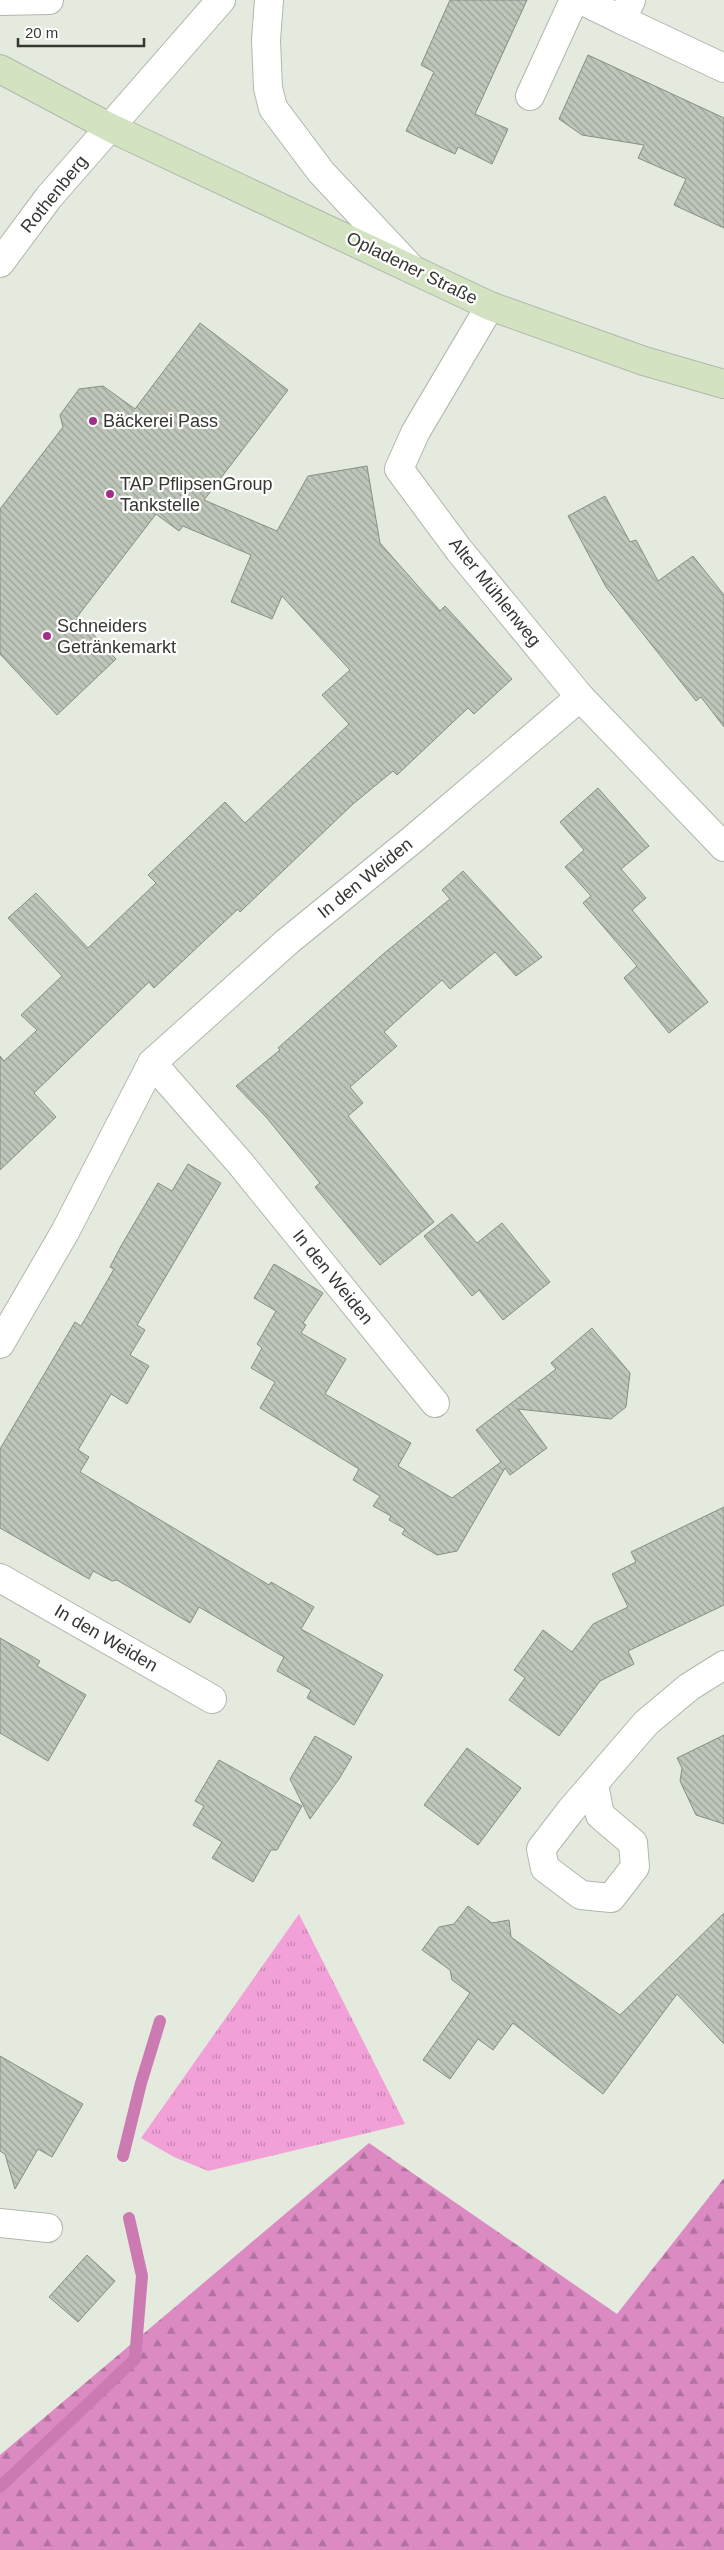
<svg xmlns="http://www.w3.org/2000/svg" width="724" height="2550" font-family="Helvetica,sans-serif">
<style>
.grass{fill:url(#grass-tufts)}
.forest{fill:url(#forest-firs)}
.lines{fill:none;stroke-linecap:round;stroke-linejoin:round}
.stream{stroke:#cb7bb2;stroke-width:12}
.building{fill:url(#building-back-hatch);stroke:#878e82}
.minor-casing{stroke:#b1b7ac;stroke-width:30}
.tertiary-casing{stroke:#b1b7ac;stroke-width:30}
.secondary-casing{stroke:#b1b7ac;stroke-width:30}
.minor{stroke:#fff;stroke-width:28}
.tertiary{stroke:#fff;stroke-width:28}
.secondary{stroke:#d3e3c1;stroke-width:28}
.poi-dot{fill:#a32e87;stroke:#fff;stroke-width:2}
.labels{text-anchor:middle;dominant-baseline:central;stroke-width:4.5;stroke-linejoin:round;paint-order:stroke}
.street-label{font-size:18px;fill:#353732;stroke:#fff}
.poi-label{font-size:18px;fill:#353732;stroke:#fff;text-anchor:start}
</style>
<defs>
<pattern id="grass-tufts" width="24" height="20" patternUnits="userSpaceOnUse" patternTransform="scale(1.25)"><rect width="24" height="20" fill="#f2a1d8"/><path d="M3 7l-1-3M5 7V3M7 7l1-3M15 17l-1-3M17 17v-4M19 17l1-3" fill="none" stroke="#c584b0"/></pattern>
<pattern id="forest-firs" width="22" height="20" patternUnits="userSpaceOnUse" patternTransform="scale(1.25)"><rect width="22" height="20" fill="#db8ac2"/><path d="M5 1l3.5 6h-7zM16 11l3.5 6h-7z" fill="#b2729e"/></pattern>
<pattern id="building-back-hatch" width="6" height="6" patternUnits="userSpaceOnUse" patternTransform="scale(1.25)"><rect width="6" height="6" fill="#bec5b9"/><path d="M-1 5l2 2M0 0l6 6M5-1l2 2" fill="none" stroke="#9ba197"/></pattern>
</defs>
<rect width="100%" height="100%" fill="#e4ebde"/>
<!-- grass -->
<polygon class="grass" points="299,1914 405,2124 208,2171 174,2157 141,2138"/>
<!-- forest -->
<polygon class="forest" points="369,2143 617,2314 724,2178 724,2550 0,2550 0,2455"/>
<g class="lines">
<!-- stream -->
<g class="stream">
<polyline points="123,2156 141,2083 160,2021"/>
<polyline points="0,2487 135,2359 142,2276 129,2218"/>
</g>
</g>
<!-- building -->
<g class="building">
<polygon points="450,0 527,0 475,114 508,129 492,164 458,147 455,154 406,131 434,72 421,65"/>
<polygon points="588,55 724,118 724,228 674,205 686,179 638,158 644,145 582,135 559,119"/>
<polygon points="200,323 288,390 204,500 277,531 308,476 367,466 380,543 440,611 445,606 512,679 474,714 468,708 397,775 393,771 353,804 240,912 238,909 154,988 149,982 34,1093 56,1117 0,1170 0,1056 4,1061 37,1030 21,1015 62,976 8,918 36,893 88,948 156,883 148,875 225,802 245,823 349,724 322,695 350,670 282,596 272,619 231,602 251,555 183,526 179,531 156,514 77,617 116,659 57,715 0,654 0,509 63,427 60,415 79,389 103,386 135,409"/>
<polygon points="605,496 630,542 636,540 658,581 693,556 724,595 724,727 701,697 696,701 606,587 568,516"/>
<polygon points="598,788 649,846 621,869 646,898 632,910 708,1002 669,1033 624,978 637,966 583,903 591,896 565,867 584,850 560,822"/>
<polygon points="463,871 542,957 516,976 495,952 450,989 442,980 384,1032 397,1046 350,1087 363,1103 348,1116 434,1222 380,1265 315,1187 320,1183 266,1117 236,1086 280,1050 278,1048 382,955 450,899 442,890"/>
<polygon points="188,1164 221,1183 137,1325 145,1330 130,1355 149,1366 127,1404 111,1394 78,1450 89,1457 80,1472 269,1585 271,1582 314,1607 301,1629 383,1675 354,1725 307,1698 311,1690 277,1671 284,1657 199,1607 190,1623 117,1580 112,1581 93,1571 89,1579 0,1528 0,1449 75,1322 81,1326 114,1269 110,1267 121,1246 158,1183 172,1191"/>
<polygon points="452,1214 477,1243 502,1223 550,1282 503,1320 479,1290 472,1296 424,1236"/>
<polygon points="274,1264 323,1293 303,1323 306,1325 301,1333 346,1359 325,1394 411,1443 398,1466 452,1498 501,1462 476,1430 556,1369 551,1363 592,1328 630,1373 626,1407 611,1419 518,1409 547,1448 510,1475 505,1468 457,1551 437,1555 402,1534 405,1529 389,1520 391,1516 373,1506 380,1496 353,1480 359,1469 260,1408 275,1382 251,1368 262,1348 257,1344 276,1311 254,1298"/>
<polygon points="724,1507 724,1605 628,1651 634,1664 600,1681 559,1736 509,1700 525,1678 514,1670 543,1630 572,1652 593,1624 628,1607 612,1574 636,1562 631,1552"/>
<polygon points="0,1638 40,1661 37,1666 86,1695 48,1761 0,1733"/>
<polygon points="724,1735 724,1824 696,1815 680,1781 682,1768 677,1758"/>
<polygon points="315,1736 352,1757 339,1779 310,1819 290,1779"/>
<polygon points="467,1748 521,1788 478,1845 424,1805"/>
<polygon points="219,1760 302,1806 277,1850 271,1850 253,1882 212,1858 222,1842 193,1825 204,1806 195,1801"/>
<polygon points="468,1906 492,1923 509,1920 511,1937 620,2015 724,1913 724,2044 677,1994 603,2094 513,2023 493,2050 478,2039 450,2079 423,2060 470,1993 452,1980 450,1970 422,1950 439,1927 454,1924"/>
<polygon points="0,2056 83,2104 52,2157 38,2149 15,2189 5,2154 0,2151"/>
<polygon points="87,2255 115,2281 78,2322 49,2297"/>
</g>
<g class="lines">
<!-- minor casing -->
<g class="minor-casing">
<g id="minor">
<polyline points="581,0 622,20"/>
<polyline points="631,0 622,20 724,68"/>
<polyline points="530,96 574,0"/>
<polyline points="490,306 415,433 399,469 459,550 580,697 724,847"/>
<polyline points="152,1063 240,1163 435,1403"/>
<polyline points="0,1344 65,1232 152,1063 288,941 412,840 580,697"/>
<polyline points="0,1578 212,1699"/>
<polyline points="594,1785 600,1815 633,1843 635,1867 611,1898 581,1895 545,1868 541,1849 571,1810 646,1723 689,1687 724,1665"/>
<polyline points="0,2223 48,2228"/>
</g>
</g>
<!-- tertiary casing -->
<g class="tertiary-casing">
<g id="tertiary">
<polyline points="269,0 266,40 268,88 273,108 321,172 410,267"/>
<polyline points="0,1 49,0"/>
<polyline points="0,263 49,197 221,0"/>
</g>
</g>
<!-- secondary casing -->
<g class="secondary-casing">
<polyline id="secondary" points="0,69 109,127 490,306 644,361 724,384"/>
</g>
<!-- minor -->
<use href="#minor" class="minor"/>
<!-- tertiary -->
<use href="#tertiary" class="tertiary"/>
<!-- secondary -->
<use href="#secondary" class="secondary"/>
</g>
<!-- markers -->
<g class="poi-dot">
<circle cx="93" cy="421" r="5"/>
<circle cx="110" cy="494" r="5"/>
<circle cx="47" cy="636" r="5"/>
</g>
<g class="labels">
<!-- street labels -->
<g class="street-label">
<text transform="translate(54 194) rotate(-51)">Rothenberg</text>
<text transform="translate(412 268) rotate(26)">Opladener Straße</text>
<text transform="translate(495 592) rotate(51)">Alter Mühlenweg</text>
<text transform="translate(365 878) rotate(-39)">In den Weiden</text>
<text transform="translate(333 1277) rotate(51)">In den Weiden</text>
<text transform="translate(106 1638) rotate(30)">In den Weiden</text>
</g>
<!-- poi labels -->
<g class="poi-label">
<text x="103" y="421">Bäckerei Pass</text>
<text x="120" y="484">TAP PflipsenGroup<tspan x="120" dy="21">Tankstelle</tspan></text>
<text x="57" y="626">Schneiders<tspan x="57" dy="21">Getränkemarkt</tspan></text>
</g>
</g>
<!-- scale -->
<path d="M18 38v8h126v-8" fill="none" stroke="#353732" stroke-width="2.5"/>
<text x="25" y="38" font-size="15" fill="#353732" stroke="#ffffff" stroke-width="4" paint-order="stroke">20 m</text>
</svg>
